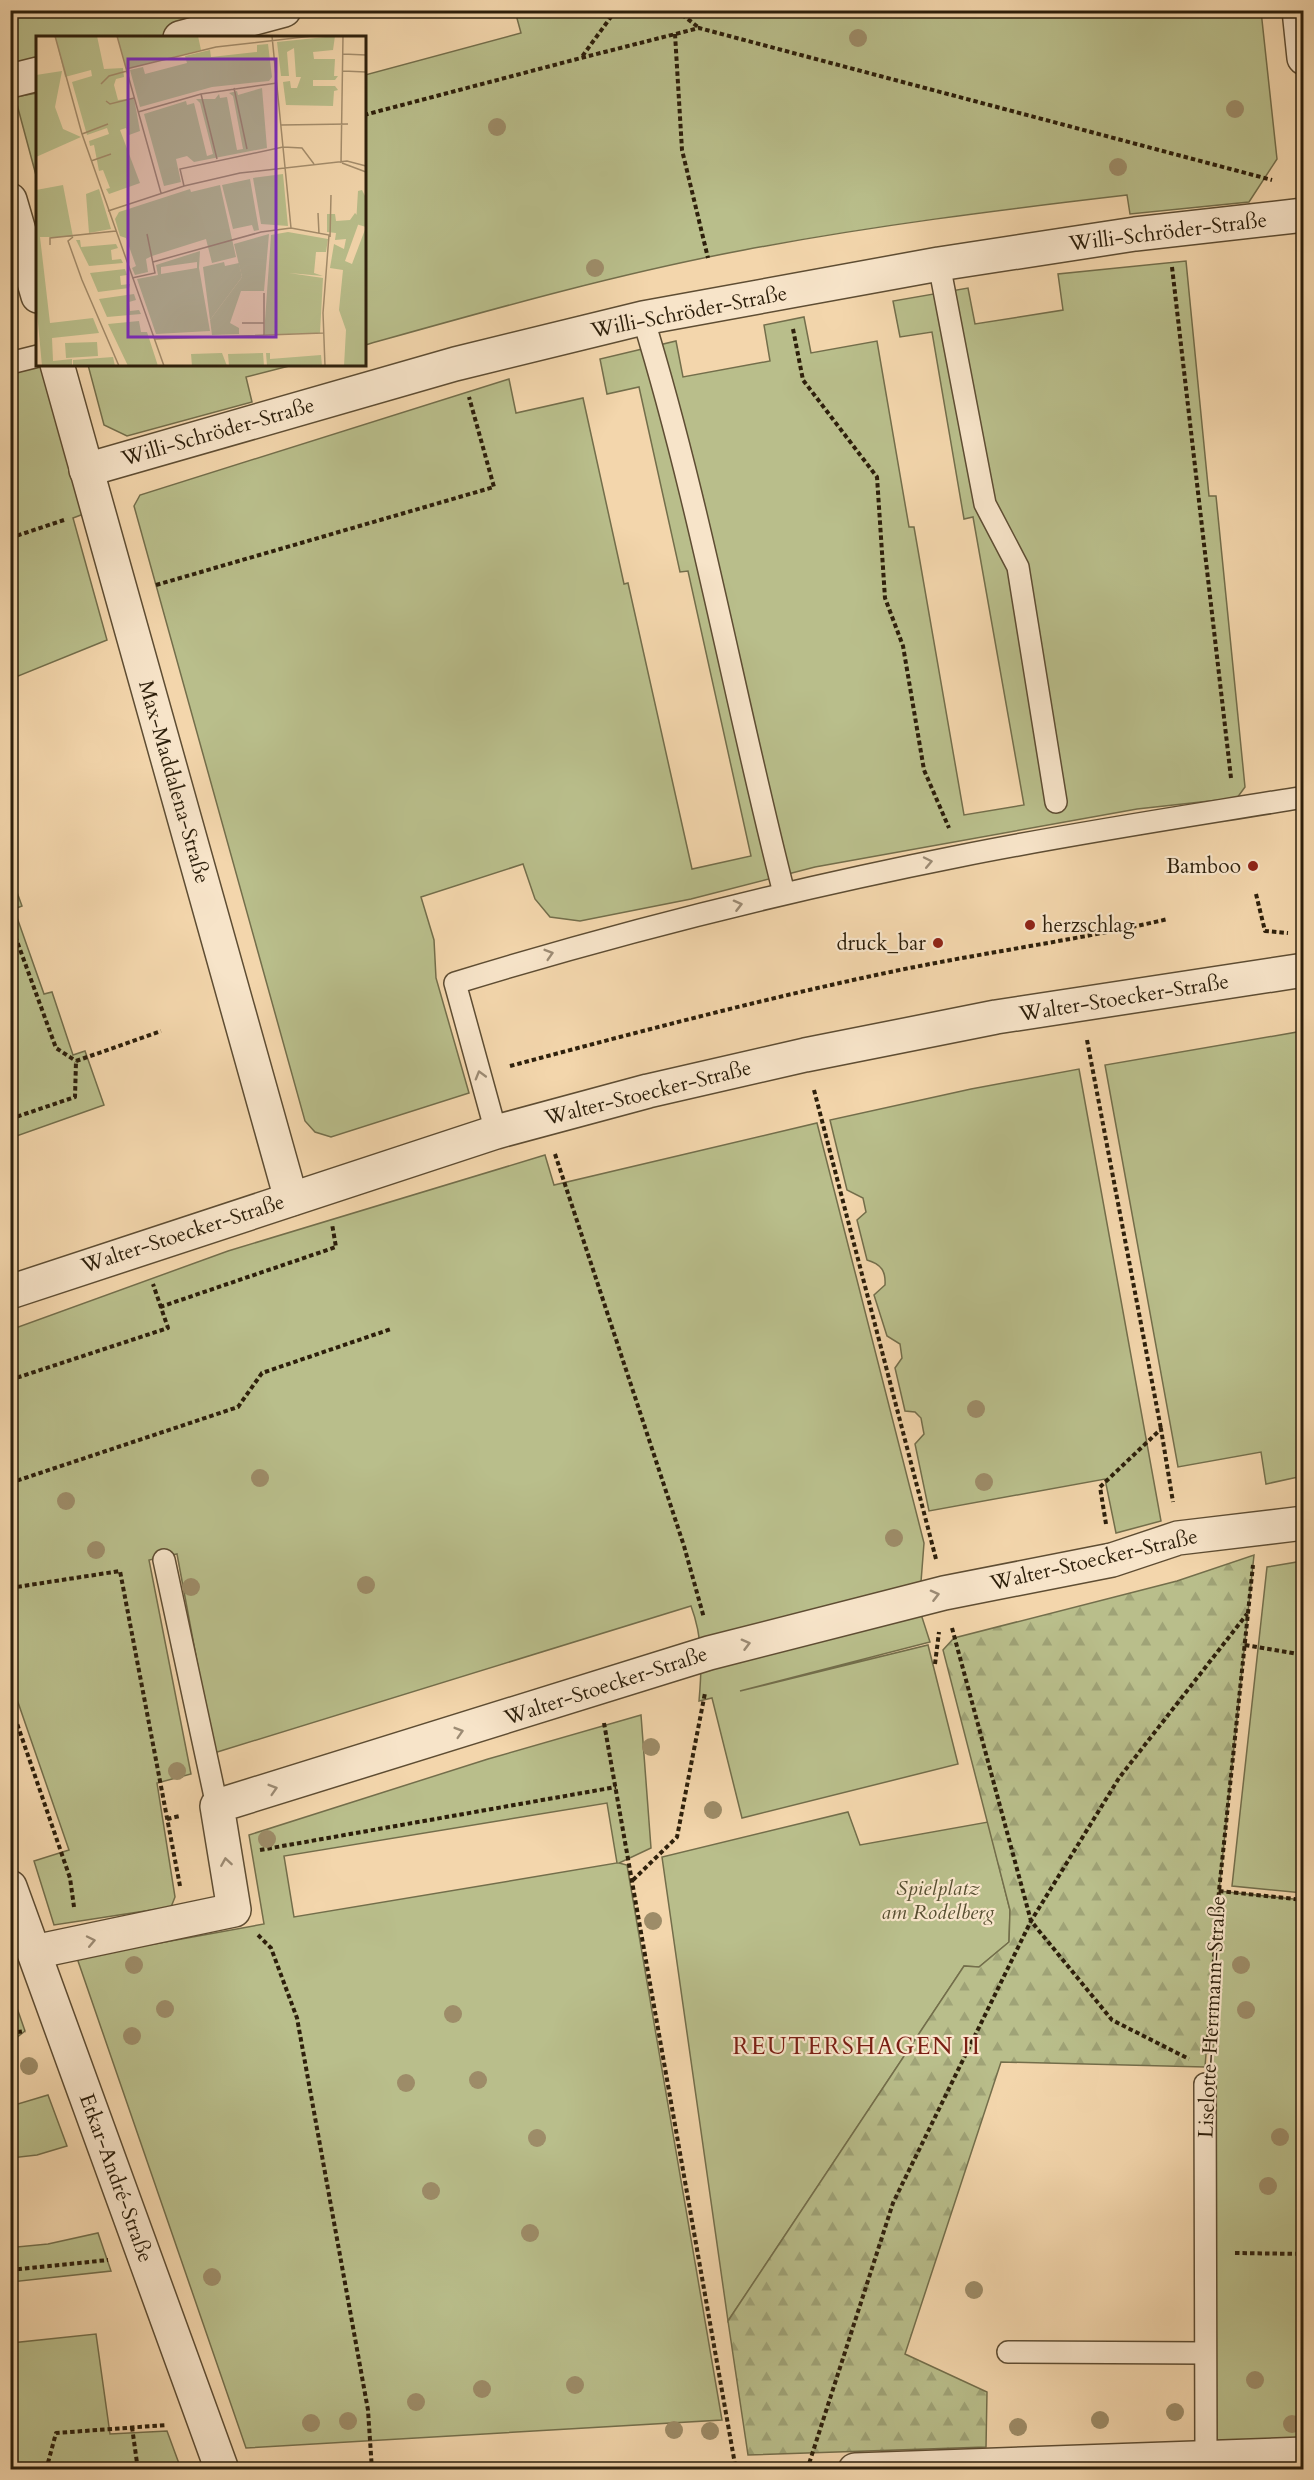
<svg xmlns="http://www.w3.org/2000/svg" width="1314" height="2480" font-family="Cardo,serif">
<style>
.green{fill:#b9be8b;stroke:#736e4b;stroke-width:1.5;fill-rule:evenodd}
.forest{fill:url(#forest-firs);stroke:#736e4b;stroke-width:1.5}
.lines{fill:none;stroke-linecap:round;stroke-linejoin:round}
.lane-casing{stroke:#5e4d33;stroke-width:24}
.street-casing{stroke:#5e4d33;stroke-width:36}
.path{stroke:#2d1f0b;stroke-width:4;stroke-dasharray:4.5 3;stroke-linecap:butt}
.lane{stroke:#f7e4c9;stroke-width:21}
.street{stroke:#f7e4c9;stroke-width:33}
.tree{fill:#9d8c68}
.oneway{stroke:#9c8b74}
.poi-dot{fill:#8f2418;stroke:#f7e4c9;stroke-width:2}
.labels{text-anchor:middle;dominant-baseline:central;stroke-width:4.5;stroke-linejoin:round;paint-order:stroke}
.street-label{font-size:21px;fill:#2d1f0b;stroke:#f7e4c9}
.poi-label{font-size:21px;fill:#2d1f0b;stroke:#f7e4c9;text-anchor:end}
.park-label{font-size:21px;font-style:italic;fill:#574f31;stroke:#f7e4c9}
.quarter-label{font-size:24px;letter-spacing:1.5px;fill:#7a1f14;stroke:#f7e4c9}
.inset-road{fill:none;stroke:#a48d6c;stroke-width:1.5}
.view{fill:#7b2cbf;fill-opacity:0.15;stroke:#7b2cbf;stroke-width:3}
.inset-edge{fill:none;stroke:#2d1f0b;stroke-width:3}
</style>
<defs>
<pattern id="forest-firs" width="22" height="20" patternUnits="userSpaceOnUse" patternTransform="scale(1.5)"><rect width="22" height="20" fill="#b9be8b"/><path d="M5 1l3.5 6h-7zM16 11l3.5 6h-7z" fill="#9fa377"/></pattern>
</defs>
<rect width="100%" height="100%" fill="#f3d6ac"/>
<filter id="stains"><feTurbulence type="fractalNoise" baseFrequency=".00333" numOctaves="4"/><feColorMatrix values="0 0 0 0 .2 0 0 0 0 .09 0 0 0 0 .02 0 0 0 .5 -.17"/></filter>
<radialGradient id="worn" r=".72"><stop offset=".6" stop-color="#630" stop-opacity="0"/><stop offset="1" stop-color="#630" stop-opacity=".3"/></radialGradient>
<!-- green -->
<g class="green">
<polygon points="11,11 284,11 180,37 38,38 37,74 11,81"/>
<path d="M515 11H1261L1277 159 1249 202 1130 214 1127 195C998 210 871 226 744 250 616 274 490 310 365 345V75L521 33Z"/>
<polygon points="37,93 38,93 37,179 15,97"/>
<polygon points="1186,261 1209,496 1216,496 1245,787 1237,798 1137,809 815,867 691,899 580,921 550,917 535,899 523,864 421,897 434,940 436,978 469,1093 331,1137 315,1132 305,1121 134,506 140,495 509,379 516,413 583,398 624,584 628,583 692,869 751,856 688,571 680,572 639,387 607,394 600,359 676,341 683,377 770,361 764,325 804,317 811,353 877,341 909,527 914,527 964,815 1024,805 973,517 964,519 932,332 900,337 893,301 968,288 975,324 1063,310 1058,274"/>
<polygon points="10,350 37,351 57,365 97,509 73,518 107,640 11,679"/>
<polygon points="88,365 88,364 293,365 246,377 252,402 127,436 104,425"/>
<polygon points="10,873 22,906 14,909 44,994 52,992 73,1055 85,1051 104,1105 11,1138"/>
<polygon points="1303,1031 1303,1476 1266,1484 1261,1452 1178,1467 1105,1065"/>
<path d="M1079 1069 1161 1521 1116 1533 1105 1479 929 1511 915 1444 924 1434 921 1418 915 1412 905 1411 895 1368 902 1358 900 1344 887 1336 874 1295 885 1285C886 1271 881 1264 867 1260L857 1220 866 1212 863 1198 847 1190 830 1120 971 1089Z"/>
<path d="M817 1123 924 1543 919 1608 930 1642 740 1691 928 1645 958 1764 742 1818 712 1698 699 1701C702 1667 703 1638 691 1606L214 1753 177 1554 149 1560 191 1774 157 1783 175 1897 171 1907 54 1925 34 1861 69 1850 11 1682 10 1330 228 1251 545 1155 554 1185Z"/>
<polygon points="1303,1561 1303,1893 1232,1886 1267,1567"/>
<path d="M641 1715 651 1848 619 1863 627 1865 722 2420 246 2448 77 1958 264 1924 249 1835 488 1759ZM607 1803 617 1863 294 1917 284 1856Z"/>
<polygon points="848,1812 860,1845 988,1822 1010,1910 1009,1942 979,1967 964,1966 728,2321 662,1857"/>
<polygon points="1219,1891 1303,1900 1304,2454 1206,2457 1205,2252"/>
<polygon points="17,2008 25,2031 11,2042 11,2009"/>
<polygon points="48,2095 67,2146 37,2155 11,2158 11,2106"/>
<polygon points="10,2191 17,2247 48,2244 98,2233 111,2271 11,2282"/>
<polygon points="96,2334 110,2434 167,2431 181,2469 11,2469 11,2343"/>
</g>
<!-- forest -->
<polygon class="forest" points="1254,1555 1219,1891 1205,2067 1001,2062 905,2354 987,2392 986,2447 748,2455 728,2321 964,1966 979,1967 1009,1942 1010,1910 943,1650 954,1638 1177,1581"/>
<g class="lines">
<!-- lane casing -->
<g class="lane-casing">
<g id="lane">
<polyline points="939,264 985,504 1018,567 1056,802"/>
<path d="M643 318C701 507 735 702 784 893"/>
<polyline points="10,363 38,356"/>
<path d="M496 1132 455 983C621 932 789 890 960 856 1074 833 1189 816 1304 797"/>
<polyline points="164,1560 217,1806"/>
<polyline points="1205,2084 1206,2457"/>
<polyline points="1008,2352 1205,2353"/>
</g>
</g>
<!-- street casing -->
<g class="street-casing">
<g id="street">
<polyline points="1299,10 1304,58"/>
<polyline points="180,38 284,10"/>
<polyline points="10,81 38,74"/>
<polyline points="10,200 38,296"/>
<polyline points="57,364 291,1199"/>
<polyline points="86,470 455,364 643,318 939,264 1135,234 1304,215"/>
<polyline points="10,1292 496,1132 648,1091 805,1055 996,1017 1304,970"/>
<polyline points="10,1887 222,2470"/>
<polyline points="34,1952 234,1910 217,1806 709,1653 944,1593 1112,1560 1178,1538 1304,1523"/>
<polyline points="855,2470 1304,2454"/>
</g>
</g>
<!-- path -->
<g class="path">
<polyline points="616,10 581,58 699,28 1272,180"/>
<polyline points="676,10 698,27"/>
<polyline points="675,34 682,150 708,258"/>
<polyline points="364,115 581,58"/>
<polyline points="1172,267 1231,778"/>
<polyline points="793,329 803,380 877,477 885,598 903,646 924,770 949,828"/>
<polyline points="10,538 64,520"/>
<polyline points="156,585 494,487 469,397"/>
<polyline points="1256,894 1265,931 1288,933"/>
<polyline points="10,922 56,1048 76,1061"/>
<polyline points="1087,1040 1161,1429"/>
<polyline points="76,1061 161,1031"/>
<path d="M510 1066C638 1032 766 998 895 971 986 952 1078 940 1168 919"/>
<polyline points="814,1090 936,1559"/>
<polyline points="10,1119 75,1097 76,1061"/>
<polyline points="555,1154 684,1546 704,1618"/>
<polyline points="160,1307 336,1247 332,1224"/>
<polyline points="10,1380 168,1328 153,1284"/>
<polyline points="10,1483 238,1407 262,1373 391,1329"/>
<polyline points="1106,1524 1100,1487 1161,1429 1173,1502"/>
<polyline points="10,1588 120,1571 180,1886"/>
<polyline points="952,1628 1031,1921 1112,2020 1189,2059"/>
<polyline points="1245,1645 1304,1655"/>
<polyline points="935,1664 939,1632"/>
<polyline points="10,1703 70,1878 74,1907"/>
<polyline points="604,1723 736,2470"/>
<polyline points="167,1819 180,1816"/>
<polyline points="260,1850 616,1787"/>
<polyline points="633,1880 677,1837 705,1693"/>
<polyline points="1219,1891 1304,1900"/>
<polyline points="258,1935 271,1948 297,2018 368,2410 372,2470"/>
<polyline points="10,2033 25,2031"/>
<polyline points="1207,2054 1219,1891 1253,1565"/>
<polyline points="1235,2253 1304,2254"/>
<polyline points="10,2270 108,2260"/>
<polyline points="132,2427 138,2470"/>
<polyline points="46,2470 56,2433 167,2425"/>
<polyline points="807,2470 893,2203 1031,1921 1119,1778 1247,1614"/>
</g>
<!-- lane -->
<use href="#lane" class="lane"/>
<!-- street -->
<use href="#street" class="street"/>
</g>
<!-- trees -->
<g class="tree">
<circle cx="858" cy="38" r="9"/>
<circle cx="1235" cy="109" r="9"/>
<circle cx="497" cy="127" r="9"/>
<circle cx="1118" cy="167" r="9"/>
<circle cx="595" cy="268" r="9"/>
<circle cx="976" cy="1409" r="9"/>
<circle cx="260" cy="1478" r="9"/>
<circle cx="984" cy="1482" r="9"/>
<circle cx="66" cy="1501" r="9"/>
<circle cx="894" cy="1538" r="9"/>
<circle cx="96" cy="1550" r="9"/>
<circle cx="366" cy="1585" r="9"/>
<circle cx="191" cy="1587" r="9"/>
<circle cx="651" cy="1747" r="9"/>
<circle cx="177" cy="1771" r="9"/>
<circle cx="713" cy="1810" r="9"/>
<circle cx="267" cy="1839" r="9"/>
<circle cx="653" cy="1921" r="9"/>
<circle cx="134" cy="1965" r="9"/>
<circle cx="1241" cy="1965" r="9"/>
<circle cx="165" cy="2009" r="9"/>
<circle cx="1246" cy="2010" r="9"/>
<circle cx="453" cy="2014" r="9"/>
<circle cx="132" cy="2036" r="9"/>
<circle cx="29" cy="2066" r="9"/>
<circle cx="478" cy="2080" r="9"/>
<circle cx="406" cy="2083" r="9"/>
<circle cx="1280" cy="2137" r="9"/>
<circle cx="537" cy="2138" r="9"/>
<circle cx="1268" cy="2186" r="9"/>
<circle cx="431" cy="2191" r="9"/>
<circle cx="530" cy="2233" r="9"/>
<circle cx="212" cy="2277" r="9"/>
<circle cx="974" cy="2290" r="9"/>
<circle cx="1255" cy="2380" r="9"/>
<circle cx="575" cy="2385" r="9"/>
<circle cx="482" cy="2389" r="9"/>
<circle cx="416" cy="2402" r="9"/>
<circle cx="1175" cy="2412" r="9"/>
<circle cx="1100" cy="2420" r="9"/>
<circle cx="348" cy="2421" r="9"/>
<circle cx="311" cy="2423" r="9"/>
<circle cx="1292" cy="2424" r="9"/>
<circle cx="1018" cy="2427" r="9"/>
<circle cx="674" cy="2430" r="9"/>
<circle cx="710" cy="2431" r="9"/>
</g>
<!-- one-way arrows -->
<defs><path id="oneway-chevron" d="M-2-3.5L2.5 0L-2 3.5" fill="none" stroke-width="1.6" stroke-linecap="round" stroke-linejoin="round" transform="scale(1.5)"/></defs>
<g class="oneway">
<use href="#oneway-chevron" transform="translate(928 862) rotate(-12)"/>
<use href="#oneway-chevron" transform="translate(738 905) rotate(-14)"/>
<use href="#oneway-chevron" transform="translate(549 954) rotate(-17)"/>
<use href="#oneway-chevron" transform="translate(480 1075) rotate(-106)"/>
<use href="#oneway-chevron" transform="translate(935 1595) rotate(-14)"/>
<use href="#oneway-chevron" transform="translate(746 1644) rotate(-15)"/>
<use href="#oneway-chevron" transform="translate(459 1732) rotate(-17)"/>
<use href="#oneway-chevron" transform="translate(273 1789) rotate(-17)"/>
<use href="#oneway-chevron" transform="translate(226 1862) rotate(-99)"/>
<use href="#oneway-chevron" transform="translate(91 1941) rotate(-12)"/>
</g>
<!-- markers -->
<g class="poi-dot">
<circle cx="1253" cy="866" r="6"/>
<circle cx="1030" cy="925" r="6"/>
<circle cx="938" cy="943" r="6"/>
</g>
<g class="labels">
<!-- street labels -->
<g class="street-label">
<text transform="translate(1168 232) rotate(-7)">Willi-Schröder-Straße</text>
<text transform="translate(689 312) rotate(-11)">Willi-Schröder-Straße</text>
<text transform="translate(218 432) rotate(-16)">Willi-Schröder-Straße</text>
<text transform="translate(174 782) rotate(74)">Max-Maddalena-Straße</text>
<text transform="translate(1124 998) rotate(-9)">Walter-Stoecker-Straße</text>
<text transform="translate(648 1093) rotate(-14)">Walter-Stoecker-Straße</text>
<text transform="translate(183 1234) rotate(-18)">Walter-Stoecker-Straße</text>
<text transform="translate(1094 1560) rotate(-13)">Walter-Stoecker-Straße</text>
<text transform="translate(606 1686) rotate(-18)">Walter-Stoecker-Straße</text>
<text transform="translate(1212 2017) rotate(-87)">Liselotte-Herrmann-Straße</text>
<text transform="translate(116 2178) rotate(70)">Etkar-André-Straße</text>
</g>
<!-- poi labels -->
<g class="poi-label">
<text x="1241" y="866">Bamboo</text>
<text x="1042" y="925" text-anchor="start">herzschlag</text>
<text x="926" y="943">druck_bar</text>
</g>
<!-- park labels -->
<g class="park-label">
<text x="938" y="1888">Spielplatz<tspan x="938" dy="24">am Rodelberg</tspan></text>
</g>
<!-- quarter labels -->
<g class="quarter-label">
<text x="857" y="2046">REUTERSHAGEN II</text>
</g>
</g>
<!-- overview -->
<g transform="translate(36 36)">
<rect width="330" height="330" fill="#f3d6ac"/>
<path d="M19 0H61L68 33 87 32 88 41 80 43 78 49 82 64 98 62 104 95 93 99 90 92 84 94 104 147 73 158 70 153 74 152 67 134 63 135 58 109 54 110 53 105 73 98 71 92 51 99 36 46 56 40 55 34 29 41ZM81 0H162L165 14 90 33ZM299 0 297 14 277 16 278 23H299L298 40H302L299 44H277V50H299L302 54 298 55 297 70 250 69 247 46 254 45 255 52H261L265 41H260L258 12 251 16 253 40H245L241 6ZM232 8 236 41 233 45 176 51 104 71 94 34 107 31 109 38 151 27 149 20 174 14 175 21 221 16V9ZM226 52 231 112 158 126 151 120 140 123 145 146 128 150 108 78 150 65 151 69 158 67 171 120 177 118 164 67 160 63H179L183 58 184 62 191 61 201 114 207 113 197 60 193 57 201 55 202 59ZM247 138 252 190 225 188 217 142ZM214 143 223 194 218 195 216 189 197 193 186 149ZM184 149 200 221 176 227 170 203 116 220 110 223 112 236 99 239 96 232 100 230 90 202 84 200 79 183 83 176 154 153 155 156ZM63 153 75 193 53 197 50 158ZM319 177 323 181 322 189 309 225 316 228 330 191V330H308L310 294 303 274 307 234 294 232 298 208 308 213 310 203 299 204 300 197 291 196V178H299L300 185 314 184ZM252 196 292 203 290 216H280L278 237 287 240 253 237 287 242 284 297 228 299 235 199ZM40 204H44L45 211 80 208 82 212 75 214 76 224 85 223 87 227 53 230ZM164 215 163 232 174 295 120 298 101 243 122 239 120 229ZM161 226V232L125 238V231ZM188 226 189 230 203 227 206 241 174 284 167 231ZM89 233 91 239 84 240 85 249 94 248 93 252 62 256 54 237ZM98 258 100 264 93 266 94 275 103 274 105 278 71 281 63 263ZM103 285 105 296H111L122 330H92L72 288ZM61 306 62 320 30 322 29 307ZM186 317 191 330H156L155 318ZM227 317 228 330H193L192 318ZM230 317H234V323L285 319 286 330H231ZM77 321 79 330H37V324Z" fill="#b9be8b" fill-rule="evenodd"/>
<path d="M26 35 19 71 27 93 45 101 0 121V39ZM27 149 37 201H4L14 287 57 282 63 297 16 302 17 325 36 323V330H6L0 266V154ZM326 154 330 162V191L320 188 322 155ZM233 198 228 255H205L194 287 203 292V298L176 299 174 284 206 241 198 208Z" fill="#b9be8b"/>
<path class="inset-road" d="M19 0 46 98 128 330M81 0 125 157M236 0 255 192M307 18 330 19M90 33 180 11 276 0M307 35 330 36M65 48 73 40 91 35M198 52 211 113M165 58 181 123M70 65 74 68 98 62M102 76 165 58 241 47M245 89 312 88M46 98 72 88M55 125 75 118M305 127 307 0M306 127 330 136M148 150 144 133 247 111 266 112 278 128M72 175 148 150 204 137 311 125 330 130M282 177 283 198M37 201 32 205 46 244 83 330M294 201 295 159M14 209V202L80 195M117 226 225 196 255 192 293 199 287 277 289 330M96 242 119 237 111 198M228 257V299M206 287H228M118 303 287 297"/>
<path class="view" d="M92 23H240V301H92Z"/>
<rect width="330" height="330" class="inset-edge"/>
</g>
<!-- margin -->
<rect width="1314" height="2480" fill="none" stroke="#f3d6ac" stroke-width="36"/>
<rect x="12" y="12" width="1290" height="2456" fill="none" stroke="#2d1f0b" stroke-width="3"/>
<rect x="18" y="18" width="1278" height="2444" fill="none" stroke="#2d1f0b" stroke-width="1.5"/>
<rect width="100%" height="100%" filter="url(#stains)"/>
<rect width="100%" height="100%" fill="url(#worn)"/>
</svg>
